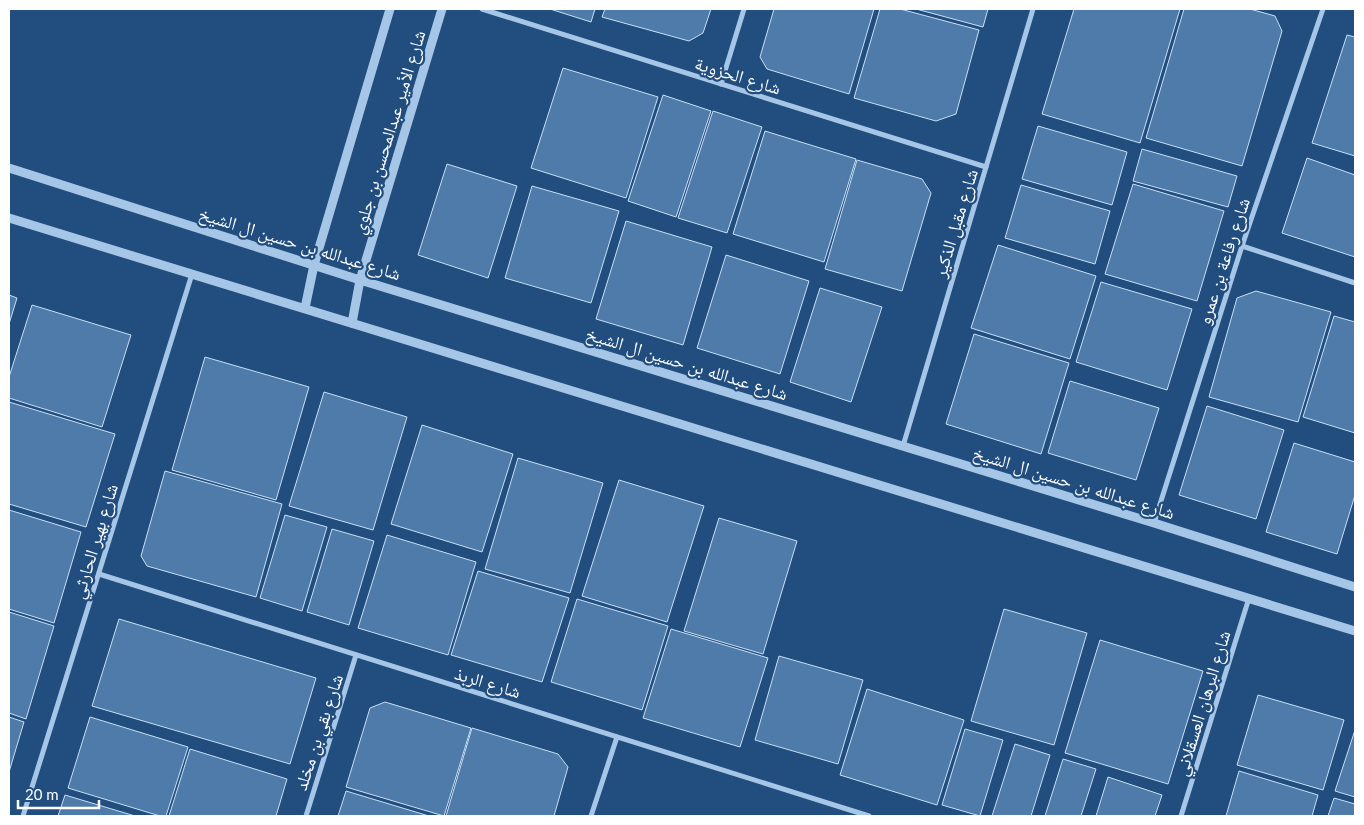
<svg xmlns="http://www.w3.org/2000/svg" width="1364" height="825" font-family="Lato,'Noto Naskh Arabic',sans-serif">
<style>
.building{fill:#4e7ba9;stroke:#c9dff5}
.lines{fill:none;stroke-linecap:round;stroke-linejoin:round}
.minor{stroke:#a6c6e7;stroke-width:5}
.tertiary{stroke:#a6c6e7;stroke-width:9}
.labels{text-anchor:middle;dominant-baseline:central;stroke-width:4.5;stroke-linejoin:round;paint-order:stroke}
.street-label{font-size:18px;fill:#fff;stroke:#214e7e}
</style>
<rect width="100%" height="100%" fill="#214e7e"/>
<!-- building -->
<g class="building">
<polygon points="550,9 595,9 591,22"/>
<polygon points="605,9 711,9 703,33 689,41 602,17"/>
<polygon points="774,9 874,9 849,94 767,69 760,57"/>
<polygon points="880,9 900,9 979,30 956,114 936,121 854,98"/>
<polygon points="916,9 988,9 983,27"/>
<polygon points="1074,9 1180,9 1140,143 1042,114"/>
<polygon points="1184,9 1250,9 1275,16 1282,31 1242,166 1146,138"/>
<polygon points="1347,35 1355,37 1355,156 1312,143"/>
<polygon points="563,68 658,97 626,198 531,168"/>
<polygon points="663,95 711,111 676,217 628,201"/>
<polygon points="713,111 762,127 727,233 678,218"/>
<polygon points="1038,126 1127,152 1112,205 1022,179"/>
<polygon points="765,131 856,159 824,262 733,234"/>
<polygon points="1142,149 1237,176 1228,207 1133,181"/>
<polygon points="1307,158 1355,175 1355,257 1282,233"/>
<polygon points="857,160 922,179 931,193 902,291 825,269"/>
<polygon points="447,164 517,186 488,278 418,255"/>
<polygon points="1133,184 1224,211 1197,301 1105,274"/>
<polygon points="1021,185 1110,211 1095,264 1005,238"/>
<polygon points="532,186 619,211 591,303 505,278"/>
<polygon points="626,221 712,247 683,345 596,319"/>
<polygon points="998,245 1096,276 1070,359 971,328"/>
<polygon points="726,255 809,281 780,374 697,348"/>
<polygon points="1101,282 1192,309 1167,390 1076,362"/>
<polygon points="820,288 882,307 851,402 790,382"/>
<polygon points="1256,291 1331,312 1298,422 1209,397 1237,298"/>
<polygon points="9,295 17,298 9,324"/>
<polygon points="32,305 131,335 102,427 9,398 9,377"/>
<polygon points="1334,316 1355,322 1355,433 1303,417"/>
<polygon points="974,334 1069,363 1041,454 946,424"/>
<polygon points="205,357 309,387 276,500 172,470"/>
<polygon points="1070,381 1159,408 1136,480 1048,453"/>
<polygon points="324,392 407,417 373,530 289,506"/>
<polygon points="9,402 115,434 86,527 9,504"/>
<polygon points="1207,406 1284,430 1256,519 1179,495"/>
<polygon points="422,425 513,454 482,552 391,524"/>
<polygon points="1294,443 1355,462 1355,495 1337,554 1266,532"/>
<polygon points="518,458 603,483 570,593 485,569"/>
<polygon points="165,471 282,504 256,597 147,566 141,556"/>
<polygon points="619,480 704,506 667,622 582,596"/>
<polygon points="9,510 81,532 54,623 9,609"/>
<polygon points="285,515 327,527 302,611 260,598"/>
<polygon points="719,518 797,541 763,654 684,631"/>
<polygon points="332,529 374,541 349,625 307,612"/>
<polygon points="387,535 476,562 448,655 358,628"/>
<polygon points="478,571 569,598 542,682 451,655"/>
<polygon points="577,599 668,626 642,710 551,682"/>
<polygon points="1004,609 1087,633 1054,745 971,721"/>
<polygon points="9,612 54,626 26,719 9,713"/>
<polygon points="119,619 316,678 290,764 92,706"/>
<polygon points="671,629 768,658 740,747 643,718"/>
<polygon points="1100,640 1203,671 1168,784 1065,753"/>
<polygon points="779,656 863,680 838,764 755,740"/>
<polygon points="867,689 964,720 937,805 840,775"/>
<polygon points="1258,695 1344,720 1323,790 1237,765"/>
<polygon points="385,702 471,728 444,816 346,787 370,708"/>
<polygon points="9,717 24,722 9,772"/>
<polygon points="90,717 188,747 166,816 160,816 68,788"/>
<polygon points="472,728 558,754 568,767 554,816 446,816"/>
<polygon points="965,729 1003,740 980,816 942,805"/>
<polygon points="1355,730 1355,797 1335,791"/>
<polygon points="1015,744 1050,755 1031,816 992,816"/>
<polygon points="190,749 287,779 276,816 169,816"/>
<polygon points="1063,759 1096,769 1081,816 1045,816"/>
<polygon points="1239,771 1318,795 1312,816 1226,816"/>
<polygon points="1108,777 1162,795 1155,816 1096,816"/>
<polygon points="346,791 429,816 338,816"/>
<polygon points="65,795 135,816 58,816"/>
<polygon points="1334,798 1355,804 1355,816 1328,816"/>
</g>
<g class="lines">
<!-- minor -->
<g class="minor">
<polyline points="482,9 986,167"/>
<polyline points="721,84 744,9"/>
<polyline points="1242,246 1355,283"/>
<polyline points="903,446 1033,9"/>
<polyline points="1154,523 1242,246 1323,9"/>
<polyline points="99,574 869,816"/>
<polyline points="23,816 192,274"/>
<polyline points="306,816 356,655"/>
<polyline points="591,816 617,737"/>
<polyline points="1181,816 1249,598"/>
</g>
<!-- tertiary -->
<g class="tertiary">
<polyline points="9,168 360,280 1154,523 1355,587"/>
<polyline points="9,218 1355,631"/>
<polyline points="305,308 314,265 390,9"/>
<polyline points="352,323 360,280 442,9"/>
</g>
</g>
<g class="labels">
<!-- street labels -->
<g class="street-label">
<text transform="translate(738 75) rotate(17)">شارع الحزوية</text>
<text transform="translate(388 132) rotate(-73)">شارع الأمير عبدالمحسن بن جلوي</text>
<text transform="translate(955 223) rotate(-73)">شارع مقبل الذكير</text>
<text transform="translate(300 243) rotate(17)">شارع عبدالله بن حسين ال الشيخ</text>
<text transform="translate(1223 261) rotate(-72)">شارع رفاعة بن عمرو</text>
<text transform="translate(687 363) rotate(17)">شارع عبدالله بن حسين ال الشيخ</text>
<text transform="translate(1074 482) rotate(17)">شارع عبدالله بن حسين ال الشيخ</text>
<text transform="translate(94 541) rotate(-73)">شارع بهير الحارثي</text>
<text transform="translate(488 682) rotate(17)">شارع الربذ</text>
<text transform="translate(1202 703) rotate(-73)">شارع البرهان العسقلاني</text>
<text transform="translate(318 732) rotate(-72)">شارع بقي بن مخلد</text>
</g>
</g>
<!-- border -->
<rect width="1364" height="825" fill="none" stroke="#ffffff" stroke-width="20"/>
<!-- scale -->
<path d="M18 800v8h81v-8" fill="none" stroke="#ffffff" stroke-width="2.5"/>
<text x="25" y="800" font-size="15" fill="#ffffff" stroke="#214e7e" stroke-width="4" paint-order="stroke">20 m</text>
</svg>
